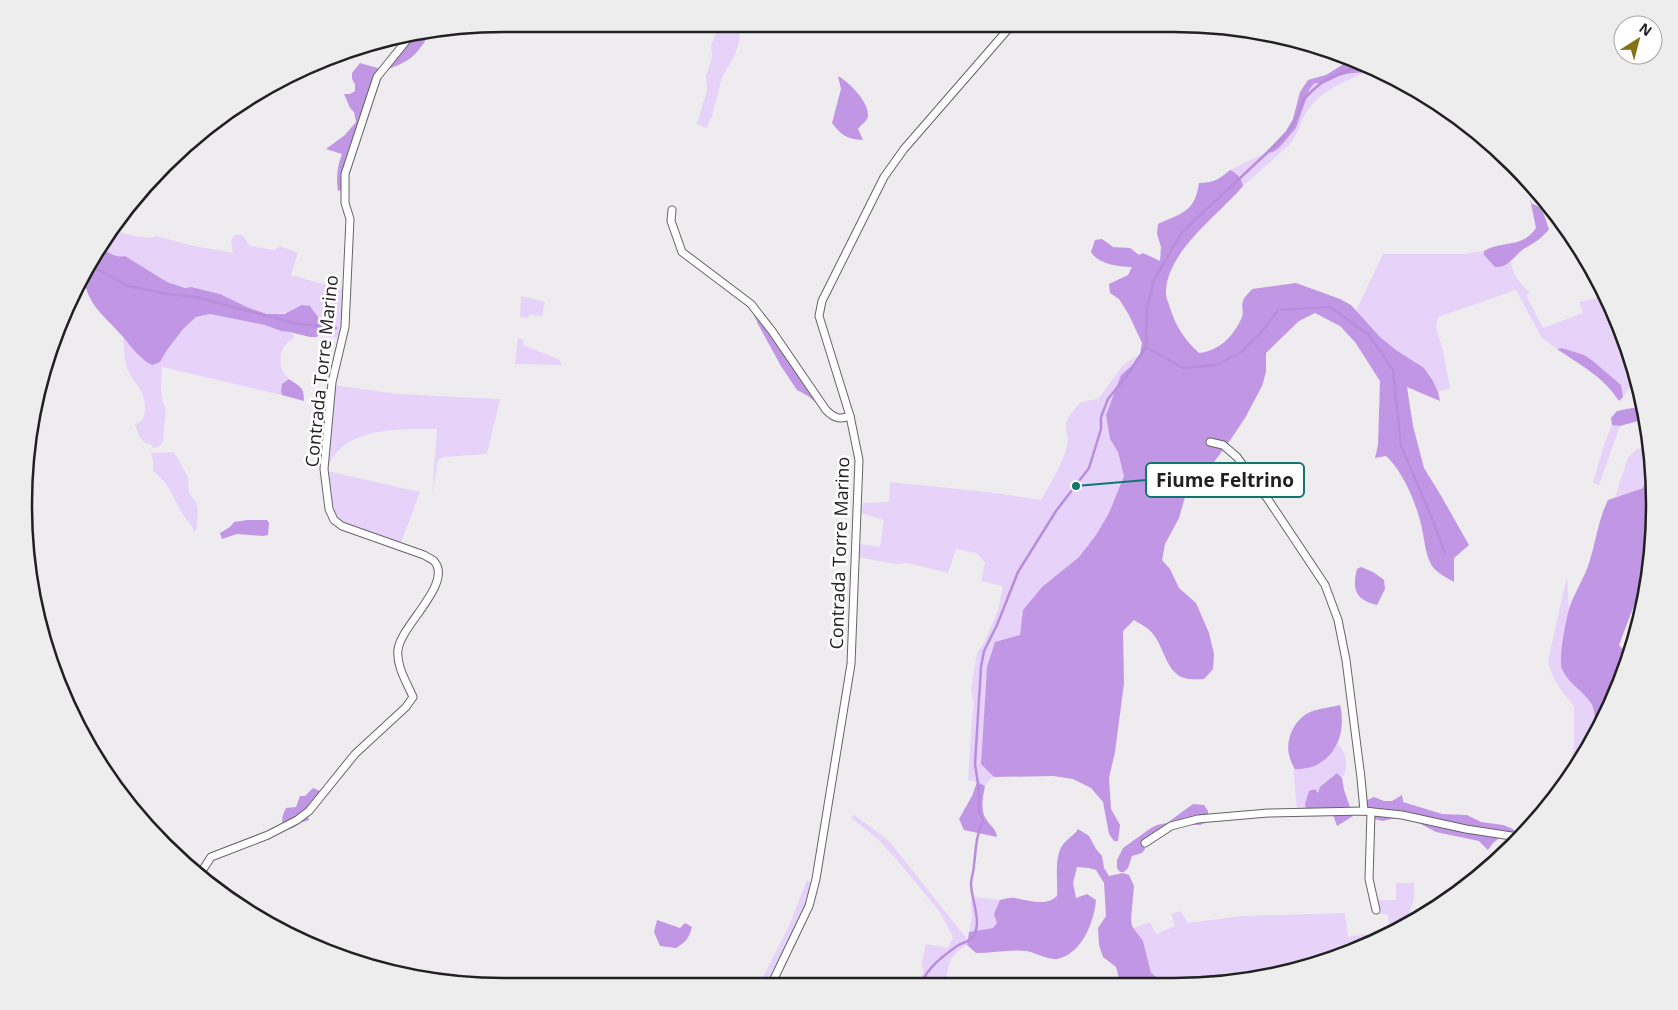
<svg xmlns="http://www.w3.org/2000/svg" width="1678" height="1010" font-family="'Open Sans',sans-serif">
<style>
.green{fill:#e7d3fa}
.forest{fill:#c196e5}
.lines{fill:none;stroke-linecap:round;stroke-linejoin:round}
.stream{stroke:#b88ddc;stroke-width:2.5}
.minor-casing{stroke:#656467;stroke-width:9}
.minor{stroke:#fff;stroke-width:7}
.labels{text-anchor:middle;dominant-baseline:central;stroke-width:5;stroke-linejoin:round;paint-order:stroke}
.street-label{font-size:18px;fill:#222122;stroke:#fff}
.rim{fill:none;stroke:#222122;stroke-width:2.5}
.leader{fill:none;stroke:#0f766e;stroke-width:2}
.callout-dot{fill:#0f766e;stroke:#fff;stroke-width:2}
.callout{fill:#fff;stroke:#0f766e;stroke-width:2}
.callout-label{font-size:19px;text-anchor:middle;font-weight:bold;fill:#222122}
</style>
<rect width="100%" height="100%" fill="#eeecef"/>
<!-- green -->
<g class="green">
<polygon points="725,25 740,25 739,42 734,57 722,77 712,116 706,128 697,124 707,90 706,76 712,57 711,46 715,35"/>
<path d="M1367 71C1344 83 1321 89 1306 113 1300 124 1297 135 1289 145L1243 186C1242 179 1237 173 1230 170L1265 153 1273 152 1287 138 1296 128 1310 88 1315 83 1321 84 1341 75Z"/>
<path d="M114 230C123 233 147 241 157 236L189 245 233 253 231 240 235 235H242L250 246 274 250 280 246 298 253 291 275 340 289 345 285 343 316 340 338 324 336 320 333 323 327 310 306C295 308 286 314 270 314 252 313 236 300 220 294 202 288 184 289 167 282 151 276 135 266 119 257L111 255 103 249Z"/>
<path d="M1484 251V255L1507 264 1511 262C1514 280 1520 280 1530 294L1526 295 1543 328 1583 313 1579 302 1604 296 1629 350 1636 379 1623 397 1621 385 1593 361 1574 352 1562 348 1557 349 1542 338 1516 290 1438 317 1436 327 1443 351 1450 388 1438 392C1427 365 1418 365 1395 349 1380 339 1368 325 1356 311L1383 254H1464Z"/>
<polygon points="521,296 545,302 542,317 530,314 528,318 520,317"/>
<path d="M210 314 265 325 281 331 291 332 294 337C291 341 288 341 285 345 278 355 279 371 289 379 283 383 280 389 282 395L162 367 161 388 163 403 166 408 163 442 158 447 153 448C149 441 153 446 146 443 139 439 137 431 135 424 143 420 144 419 145 410 146 389 134 385 127 368 124 359 124 346 123 337L141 359 160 362C169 347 180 328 195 318 199 316 205 315 210 314Z"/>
<polygon points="518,338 524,340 523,345 558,359 562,365 515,364"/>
<path d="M1140 354 1135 363 1121 375 1106 415 1110 439 1118 452 1124 476 1109 513 1096 535 1079 557 1042 587 1023 610 1020 635 987 667 981 764 994 777 989 780 985 786 977 782 968 780 972 718 974 704 971 689 977 653 984 643 998 610 1003 586 981 581 985 562 976 553 956 549 948 573 908 563 896 564 858 557 860 544 880 547 884 520 861 513V503L889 502 890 482 987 492 1041 500C1051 483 1061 466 1067 447 1070 436 1065 433 1066 425 1067 416 1076 408 1081 402L1098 399 1123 365Z"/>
<path d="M333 385 398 394 500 399 487 454 444 457 438 460 432 496 437 429C400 429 339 426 327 471L420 492 400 545 335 521 328 490 326 454Z"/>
<polygon points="1612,425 1620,426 1599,485 1593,482 1605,442"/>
<path d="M1646 448C1642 464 1650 473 1643 488L1615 497 1628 458 1637 449Z"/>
<path d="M173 452 177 457 188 477 189 493 196 502 198 509 197 528 194 532C192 525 188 522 184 516 172 497 172 486 153 471V461L151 453Z"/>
<path d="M1567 576 1569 608 1561 653 1578 690 1587 697 1594 710 1592 738 1569 775 1574 746V706C1562 692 1552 680 1548 661Z"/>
<path d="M1338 744C1346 753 1350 767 1342 778L1337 773C1322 782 1316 797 1306 810H1297L1293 766 1295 769 1329 755Z"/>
<path d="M854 815 888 840 967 939V945C948 956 949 964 946 984H920L924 968 921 966 926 944 948 948 953 937 940 912 896 859 878 839 851 818Z"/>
<polygon points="807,880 811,883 806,907 769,983 760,983 789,926"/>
<polygon points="1396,883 1414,883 1414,900 1409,912 1426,913 1411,923 1389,926 1388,914 1379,914 1378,900 1396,900"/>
<polygon points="976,897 1000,900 994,914 997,923 993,928 969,932 972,916 971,902"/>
<path d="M1180 911 1188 923 1241 916 1345 913 1348 937 1367 934V941L1298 970 1205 985C1196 985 1197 982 1190 980 1176 974 1165 983 1151 973L1143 941 1134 928 1150 922 1156 934 1175 926 1171 914Z"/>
</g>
<!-- forest -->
<g class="forest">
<path d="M428 36C415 58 409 61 386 70L407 40Z"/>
<path d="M1348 58 1357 60 1372 69C1363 74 1352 72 1343 75 1333 77 1326 86 1315 83L1310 88 1296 128 1279 148 1273 152 1265 153 1286 131 1293 119 1300 92 1308 80 1326 75 1342 65Z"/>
<path d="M360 63 381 69 371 84 344 163 341 179 342 190 338 191C336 178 337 167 342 154L326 149 345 135 356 122 354 112 350 108 344 94H350L355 91V84L352 79V73Z"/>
<path d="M838 76C849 82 869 102 868 116 867 122 861 124 858 129L863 140C847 139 842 136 832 123L841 89Z"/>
<path d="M1230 170C1237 173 1242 179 1243 186 1219 215 1165 252 1166 294 1166 298 1169 304 1170 308 1176 327 1185 340 1199 353 1219 351 1234 336 1242 317 1244 312 1241 306 1243 301 1244 297 1250 292 1252 289L1296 283 1340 299 1351 305 1380 337 1396 350 1424 368 1433 381 1438 392 1440 401 1407 387 1413 426 1424 468 1440 494 1469 545 1454 558V582C1447 578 1437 573 1432 566 1425 554 1425 542 1422 529 1418 507 1403 471 1386 456L1375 458 1378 445 1380 381 1355 342 1340 326 1315 313 1299 321 1266 353V372L1262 386 1245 418 1231 439 1214 462 1187 490 1179 518 1165 544 1162 560 1170 569 1179 588 1196 603 1209 633 1214 654 1213 669 1204 679C1198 679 1190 680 1184 678 1166 672 1164 647 1153 634 1149 628 1140 624 1134 620L1123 631 1124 683 1115 752 1109 778 1111 809 1120 825 1118 841H1114L1109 834 1103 802 1091 788 1073 779 1053 776 994 777 981 764 987 667 995 642 1020 635 1023 610 1042 587 1079 557 1096 535 1109 513 1124 476 1118 452 1110 439 1106 415 1121 375 1135 363 1140 354 1142 343 1129 315 1119 299 1110 293 1109 284 1128 275 1132 267C1119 267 1098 264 1091 252L1095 240 1102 239 1113 247 1130 248 1139 255 1143 253 1160 261 1161 247 1157 234 1158 224C1182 213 1195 212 1199 183 1213 183 1220 179 1230 170Z"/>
<path d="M1530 199 1532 204C1544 206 1545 219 1549 229 1540 241 1532 243 1521 251 1512 259 1507 268 1495 267L1484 255V251C1502 240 1522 249 1536 228Z"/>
<path d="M103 249C111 254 116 258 125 256L167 282 185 288 191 287 220 294 249 308 267 314H284L302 305 310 306C317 317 328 324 317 337H310L290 332 281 331 265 325 210 314 196 317 183 329 167 350 160 362 152 365C139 358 133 349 124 338 109 320 90 308 85 284Z"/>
<polygon points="750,307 773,336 820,406 808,396 797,390 781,366 759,326"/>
<path d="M1562 348 1584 355 1593 361 1621 385 1623 397 1619 401C1604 377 1580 365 1557 349Z"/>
<path d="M289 379C300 387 304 386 304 401L282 395 281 391 282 384Z"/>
<polygon points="1632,408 1642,408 1645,419 1620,426 1612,425 1611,418 1617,411"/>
<path d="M1650 447 1653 536 1648 565 1643 572 1642 584 1619 645 1628 655 1605 718 1592 738C1593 729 1595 719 1594 711 1592 696 1569 686 1562 669 1558 660 1566 620 1569 609 1574 593 1584 579 1589 563 1596 542 1598 520 1608 500L1643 488C1650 472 1642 464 1646 448Z"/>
<polygon points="247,520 267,520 269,523 268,535 263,536 237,534 222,539 220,533 230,527 234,522"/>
<path d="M1361 567 1373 572 1384 580 1385 589 1377 605C1355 600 1352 589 1357 569Z"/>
<path d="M1340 705C1348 737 1331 770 1295 769 1293 766 1291 762 1290 758 1284 742 1294 719 1310 712 1320 708 1329 708 1340 705Z"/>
<polygon points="1337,773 1342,778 1344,790 1353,816 1337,826 1332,812 1306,810 1305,804 1309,791 1315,789 1318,793 1320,787"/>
<path d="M977 782 985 786C983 796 980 810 986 819 990 826 996 828 997 837L964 830 959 819 972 796Z"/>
<path d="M313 788 320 791V795L308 817 309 820 300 823 293 828 286 829C280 822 282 816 286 808L296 807 300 796H305Z"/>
<polygon points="1402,795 1403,802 1442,814 1467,815 1481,822 1503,825 1513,829 1515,833 1514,835 1504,834 1493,843 1488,850 1479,841 1436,832 1411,819 1395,818 1383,821 1374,819 1375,814 1368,813 1367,800 1374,797 1384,801 1392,801"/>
<polygon points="1193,804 1204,805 1208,811 1208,820 1205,823 1200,825 1180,825 1144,844 1145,849 1142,853 1132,856 1128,868 1124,872 1120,872 1117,868 1117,860 1123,848 1151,828 1157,825 1167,823"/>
<path d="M1078 829 1089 836 1096 849 1102 856 1104 868 1109 876 1123 873 1129 875 1134 886 1131 919 1132 926 1143 941 1151 973 1158 978 1191 980 1198 985H1121L1116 967 1103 957 1099 945 1098 928 1106 916 1104 883 1096 870 1089 868 1077 867 1073 883 1076 898 1087 894 1096 900C1094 922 1082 954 1057 959 1048 960 1036 953 1027 951 1010 949 993 953 976 953L967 945 969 932 993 928 997 923 994 914 1000 900C1005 899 1010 897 1015 898 1029 900 1046 907 1057 896 1058 882 1054 858 1062 846 1066 839 1074 836 1078 829Z"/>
<path d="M657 920 680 928 685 923 692 927C689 938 686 942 676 948L660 946 654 932Z"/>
</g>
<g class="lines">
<!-- stream -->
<g class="stream">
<polyline points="94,267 128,286 168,294 196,297 293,323 336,328"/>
<polyline points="1146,347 1183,368 1216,365 1240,353 1261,333 1278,310 1330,307 1369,335 1393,370 1401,446 1431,516 1445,553"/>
<path d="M921 984C928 967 943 956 957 946 964 942 972 941 975 933 981 920 971 897 971 884 971 878 974 871 974 865 976 849 976 835 983 821L979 811V790L975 764 981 667 984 651 997 625 1018 572 1056 511 1089 468 1101 429V417L1108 399 1125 378 1146 347 1147 308 1154 280 1182 232 1282 139 1292 127 1304 99 1313 90 1325 80 1363 64"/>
</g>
<!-- minor casing -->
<g class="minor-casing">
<g id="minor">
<path d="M672 210 671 221 682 252 751 304 772 331 826 410C834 418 839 420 850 416"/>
<polyline points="1210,442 1223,445 1237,457 1267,498 1325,585 1338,620 1346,660 1361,778 1364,811"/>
<polyline points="1371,812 1369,879 1376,910"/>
<polyline points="1145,843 1171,826 1198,819 1268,813 1364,811 1402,815 1466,829 1518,837"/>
<path d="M200 874 211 857 268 835 297 820 309 811 355 754 406 707 413 697C407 683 396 666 398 650 400 626 454 583 434 561 432 559 427 557 424 555L342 526 334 520 329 509 324 469 332 382 345 327 350 219 345 203V174L377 77 407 40"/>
<polyline points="772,983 809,906 816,879 851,664 859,460 850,416 819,316 822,301 884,177 904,149 1010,27"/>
</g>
</g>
<!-- minor -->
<use href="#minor" class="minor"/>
</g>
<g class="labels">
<!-- street labels -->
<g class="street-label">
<text transform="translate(321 371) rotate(-84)">Contrada Torre Marino</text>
<text transform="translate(839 553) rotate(-88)">Contrada Torre Marino</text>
</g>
</g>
<!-- crop -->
<path d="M0 0H1678V1010H0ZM504 32H1174A472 472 0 0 1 1646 504V506A472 472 0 0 1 1174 978H504A472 472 0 0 1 32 506V504A472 472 0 0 1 504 32Z" fill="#ededed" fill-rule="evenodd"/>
<path class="rim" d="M504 32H1174A472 472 0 0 1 1646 504V506A472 472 0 0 1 1174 978H504A472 472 0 0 1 32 506V504A472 472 0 0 1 504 32Z"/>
<!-- callouts -->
<path class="leader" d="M1076 486L1146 480"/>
<circle class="callout-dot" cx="1076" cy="486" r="5"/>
<rect class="callout" x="1146" y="463" width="158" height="34" rx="5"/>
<g class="callout-label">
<text x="1225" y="487">Fiume Feltrino</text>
</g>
<!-- north arrow -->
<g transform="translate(1638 40) rotate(36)"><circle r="24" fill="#ffffff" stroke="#a7a6a7"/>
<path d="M0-4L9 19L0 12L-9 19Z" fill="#847315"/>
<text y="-8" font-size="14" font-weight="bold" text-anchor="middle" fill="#222122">N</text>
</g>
</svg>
